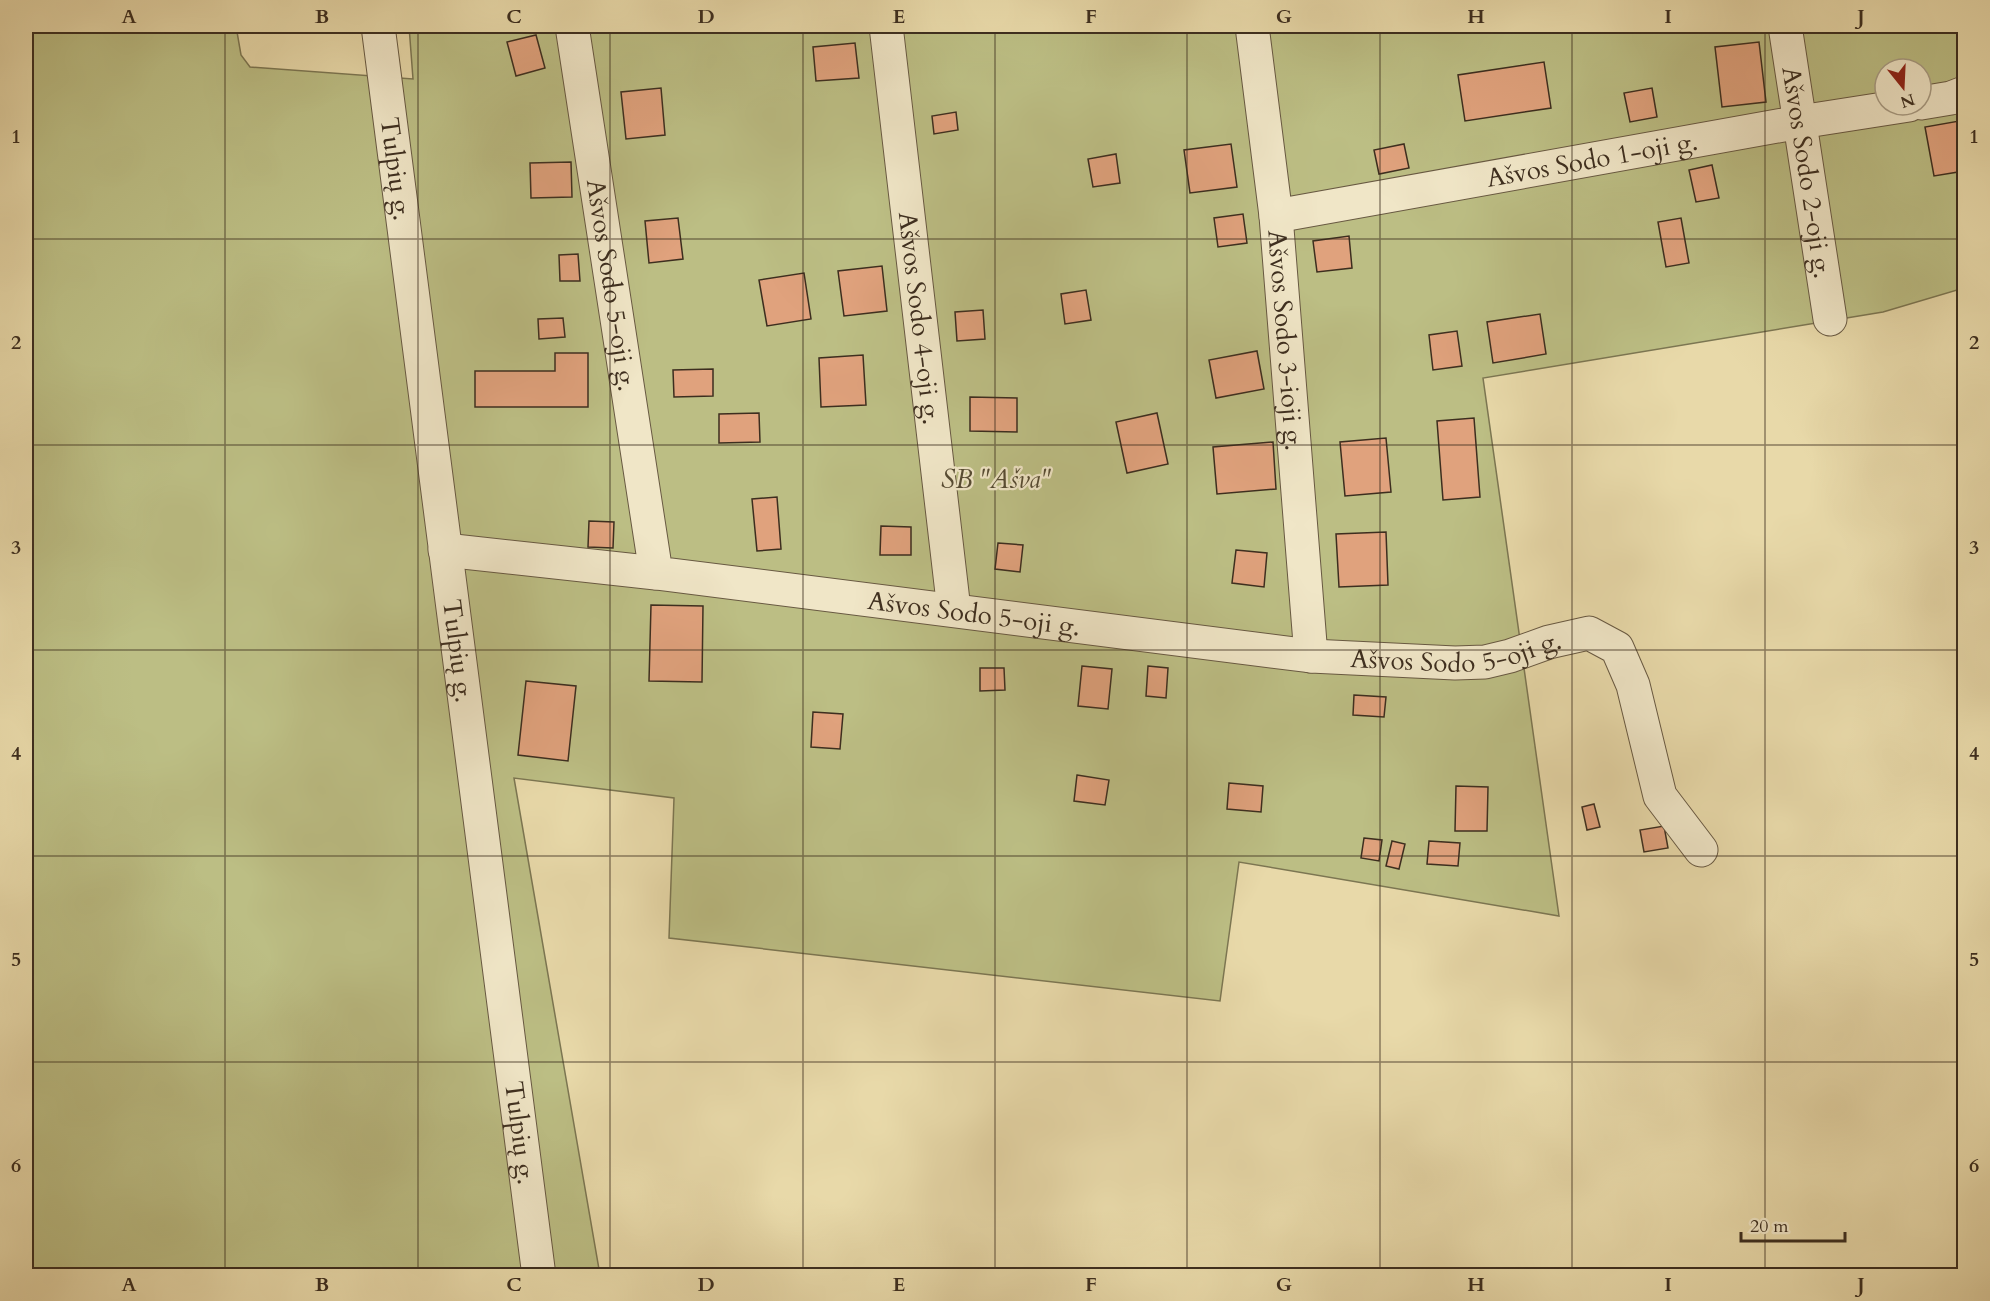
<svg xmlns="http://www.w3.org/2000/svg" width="1990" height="1301" font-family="Cardo,serif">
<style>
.green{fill:#bcbe84;stroke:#7c7652;stroke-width:1.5;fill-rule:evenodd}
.building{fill:#e0a27d;stroke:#3d2e1f;stroke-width:1.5}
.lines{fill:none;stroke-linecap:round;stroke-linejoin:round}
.street-casing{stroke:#685942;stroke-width:35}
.street{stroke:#f0e6c7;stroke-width:33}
.grid{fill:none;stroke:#3d2e1f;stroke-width:1.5;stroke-opacity:0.55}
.labels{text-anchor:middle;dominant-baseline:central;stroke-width:4.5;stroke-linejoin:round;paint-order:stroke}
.street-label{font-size:26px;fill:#3d2e1f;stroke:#f0e6c7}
.park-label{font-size:26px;font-style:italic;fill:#564b33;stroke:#f0e6c7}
.neatline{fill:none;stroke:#3d2e1f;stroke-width:2}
.grid-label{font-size:20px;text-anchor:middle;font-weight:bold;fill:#3d2e1f}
</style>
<rect width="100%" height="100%" fill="#e8d9a9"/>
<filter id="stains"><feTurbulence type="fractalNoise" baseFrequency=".00333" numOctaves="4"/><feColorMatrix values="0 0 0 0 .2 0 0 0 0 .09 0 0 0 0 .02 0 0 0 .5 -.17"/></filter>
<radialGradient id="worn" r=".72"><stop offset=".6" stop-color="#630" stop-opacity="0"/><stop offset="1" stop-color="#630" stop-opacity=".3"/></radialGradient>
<!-- green -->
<path class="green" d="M26 26H236L241 55 250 67 413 79 409 26H1964V288L1883 312 1483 378 1559 916 1239 862 1220 1001 669 938 674 798 514 778 600 1275H26ZM1885 69H1921V105H1885Z"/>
<!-- building -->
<g class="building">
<polygon points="536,35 545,68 516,76 507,42"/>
<polygon points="1759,42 1766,102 1722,107 1715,47"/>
<polygon points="855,43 859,78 816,81 813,47"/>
<polygon points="1544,62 1551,108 1465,121 1458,75"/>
<polygon points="661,88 665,135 626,139 621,92"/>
<polygon points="1652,88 1657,117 1630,122 1624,93"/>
<polygon points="956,112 958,130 934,134 932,116"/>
<polygon points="1959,121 1964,155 1964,171 1934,176 1925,127"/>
<polygon points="1231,144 1237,187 1190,193 1184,150"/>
<polygon points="1404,144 1409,168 1379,174 1374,150"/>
<polygon points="1116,154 1120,183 1093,187 1088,159"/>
<polygon points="571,162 572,197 531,198 530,163"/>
<polygon points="1712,165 1719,198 1696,202 1689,170"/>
<polygon points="1243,214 1247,243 1218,247 1214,218"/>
<polygon points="678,218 683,259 649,263 645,221"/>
<polygon points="1681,218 1689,263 1666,267 1658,222"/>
<polygon points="1349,236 1352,268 1317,272 1313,241"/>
<polygon points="578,254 580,281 560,281 559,255"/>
<polygon points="882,266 887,311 844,316 838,271"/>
<polygon points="804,273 811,319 767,326 759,280"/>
<polygon points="1086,290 1091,320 1065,324 1061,294"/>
<polygon points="983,310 985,339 957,341 955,312"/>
<polygon points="1540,314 1546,354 1493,363 1487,322"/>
<polygon points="563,318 565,337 539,339 538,319"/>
<polygon points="1457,331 1462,366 1433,370 1429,335"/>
<polygon points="1257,351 1264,389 1216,398 1209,360"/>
<polygon points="555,353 588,353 588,407 475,407 475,371 555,371"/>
<polygon points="863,355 866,405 821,407 819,358"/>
<polygon points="713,369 713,396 674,397 673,370"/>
<polygon points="970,397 1017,398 1017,432 970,431"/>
<polygon points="759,413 760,442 719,443 719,414"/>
<polygon points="1157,413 1168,464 1127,473 1116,422"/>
<polygon points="1474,418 1480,497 1443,500 1437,421"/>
<polygon points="1386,438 1391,492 1345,496 1340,442"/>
<polygon points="1273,442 1276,489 1217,494 1213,447"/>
<polygon points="777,497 781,549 757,551 752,499"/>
<polygon points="589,521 614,522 613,548 588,547"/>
<polygon points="881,526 911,527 911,555 880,555"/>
<polygon points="1386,532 1388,585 1339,587 1336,534"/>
<polygon points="998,543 1023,545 1020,572 995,569"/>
<polygon points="1236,550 1267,553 1264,587 1232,583"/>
<polygon points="651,605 703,606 702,682 649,681"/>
<polygon points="1082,666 1112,669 1108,709 1078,706"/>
<polygon points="1148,666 1168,668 1166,698 1146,696"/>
<polygon points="980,668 1004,668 1005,690 980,691"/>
<polygon points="526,681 576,686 568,761 518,755"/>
<polygon points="1354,695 1386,697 1384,717 1353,715"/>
<polygon points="813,712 843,714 840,749 811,747"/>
<polygon points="1077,775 1109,780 1105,805 1074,801"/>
<polygon points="1229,783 1263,786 1261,812 1227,809"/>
<polygon points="1456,786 1488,787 1487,831 1455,831"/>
<polygon points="1594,804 1600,827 1587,830 1582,807"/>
<polygon points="1664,826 1668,848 1644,852 1640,830"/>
<polygon points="1364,838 1382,840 1379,861 1361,858"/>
<polygon points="1392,841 1405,844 1399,869 1386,866"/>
<polygon points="1429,841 1460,843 1458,866 1427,864"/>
</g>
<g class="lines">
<!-- street casing -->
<g class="street-casing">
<g id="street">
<path id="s1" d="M378 26 539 1276"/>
<path id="s2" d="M572 26 656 573 1311 656 1455 663 1485 662 1510 656 1549 642 1589 633 1617 648 1633 685 1660 796 1701 850"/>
<path id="s3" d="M886 26 954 610"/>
<path id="s4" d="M1252 26 1276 216 1311 656"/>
<path id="s5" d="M1785 26 1830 319"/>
<polyline points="1921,103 1951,98 1964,93"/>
<path id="s6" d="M1276 216 1800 122 1909 105"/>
<polyline points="445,550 656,573"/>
</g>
</g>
<!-- street -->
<use href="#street" class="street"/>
</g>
<!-- grid -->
<path class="grid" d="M225 26V1276M418 26V1276M610 26V1276M803 26V1276M995 26V1276M1187 26V1276M1380 26V1276M1572 26V1276M1765 26V1276M26 239H1964M26 445H1964M26 650H1964M26 856H1964M26 1062H1964"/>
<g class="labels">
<!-- street labels -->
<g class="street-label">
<text stroke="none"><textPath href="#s6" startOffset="321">Ašvos Sodo 1-oji g.</textPath></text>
<text stroke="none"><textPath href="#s1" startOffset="144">Tulpių g.</textPath></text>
<text stroke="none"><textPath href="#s5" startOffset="148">Ašvos Sodo 2-oji g.</textPath></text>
<text stroke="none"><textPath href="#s2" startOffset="262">Ašvos Sodo 5-oji g.</textPath></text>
<text stroke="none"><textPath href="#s3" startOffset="294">Ašvos Sodo 4-oji g.</textPath></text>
<text stroke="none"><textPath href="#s4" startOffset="316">Ašvos Sodo 3-ioji g.</textPath></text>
<text stroke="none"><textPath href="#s2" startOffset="874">Ašvos Sodo 5-oji g.</textPath></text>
<text stroke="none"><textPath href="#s2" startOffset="1360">Ašvos Sodo 5-oji g.</textPath></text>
<text stroke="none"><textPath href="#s1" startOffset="630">Tulpių g.</textPath></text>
<text stroke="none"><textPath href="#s1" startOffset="1116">Tulpių g.</textPath></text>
</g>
<!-- park labels -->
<g class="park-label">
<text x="996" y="479">SB "Ašva"</text>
</g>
</g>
<!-- margin -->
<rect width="1990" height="1301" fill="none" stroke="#e8d9a9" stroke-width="66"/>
<!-- north arrow -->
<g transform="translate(1903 87) rotate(162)"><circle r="28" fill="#f0e6c7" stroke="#a89c84" stroke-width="1.5"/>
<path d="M0-4.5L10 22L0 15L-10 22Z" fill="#8f2418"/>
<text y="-9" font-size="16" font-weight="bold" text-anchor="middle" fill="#3d2e1f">N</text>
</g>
<!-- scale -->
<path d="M1741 1232v9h104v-9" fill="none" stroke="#3d2e1f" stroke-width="3"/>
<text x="1750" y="1232" font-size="18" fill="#3d2e1f" stroke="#f0e6c7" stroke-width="4.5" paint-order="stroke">20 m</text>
<rect x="33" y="33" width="1924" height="1235" class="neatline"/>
<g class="grid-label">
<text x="129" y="23">A</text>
<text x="322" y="23">B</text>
<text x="514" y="23">C</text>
<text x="706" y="23">D</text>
<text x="899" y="23">E</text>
<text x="1091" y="23">F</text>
<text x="1284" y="23">G</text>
<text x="1476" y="23">H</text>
<text x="1668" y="23">I</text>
<text x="1861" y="23">J</text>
<text x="16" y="143">1</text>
<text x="1974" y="143">1</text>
<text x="16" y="349">2</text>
<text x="1974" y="349">2</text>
<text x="16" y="554">3</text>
<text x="1974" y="554">3</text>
<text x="16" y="760">4</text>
<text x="1974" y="760">4</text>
<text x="16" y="966">5</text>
<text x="1974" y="966">5</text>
<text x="16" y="1172">6</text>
<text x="1974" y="1172">6</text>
<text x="129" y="1291">A</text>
<text x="322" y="1291">B</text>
<text x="514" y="1291">C</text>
<text x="706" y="1291">D</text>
<text x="899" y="1291">E</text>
<text x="1091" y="1291">F</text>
<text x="1284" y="1291">G</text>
<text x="1476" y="1291">H</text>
<text x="1668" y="1291">I</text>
<text x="1861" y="1291">J</text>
</g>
<rect width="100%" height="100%" filter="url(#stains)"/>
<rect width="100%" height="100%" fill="url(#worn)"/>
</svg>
